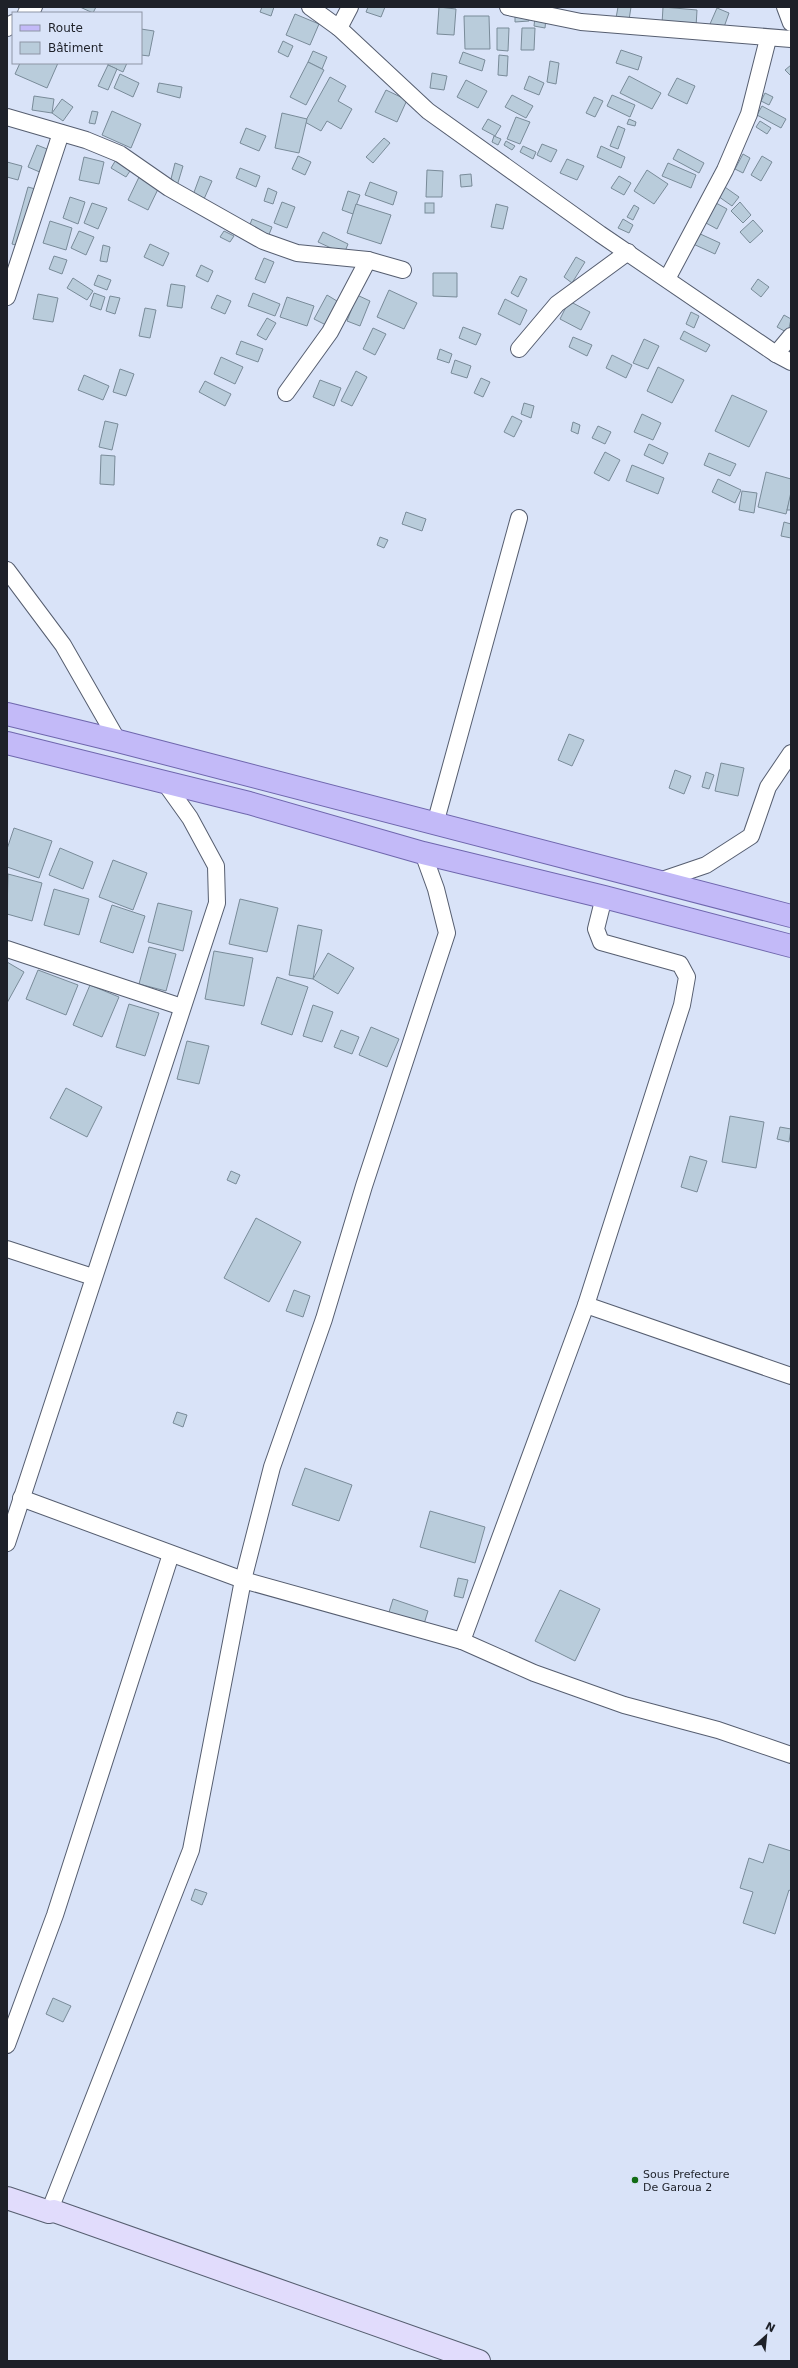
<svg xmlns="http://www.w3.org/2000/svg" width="798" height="2368" font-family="'DejaVu Sans',sans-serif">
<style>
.building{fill:#b9ccdb;stroke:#798b99}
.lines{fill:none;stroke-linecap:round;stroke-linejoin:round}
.street-casing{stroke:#565e70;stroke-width:18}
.secondary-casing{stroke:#565e70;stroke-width:24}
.primary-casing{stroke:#6f67ad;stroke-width:24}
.street{stroke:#fff;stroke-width:16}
.secondary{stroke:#e1dcfc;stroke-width:22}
.primary{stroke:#c3baf8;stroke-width:22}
.poi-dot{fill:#126c16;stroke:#d9e3f8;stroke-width:1.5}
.labels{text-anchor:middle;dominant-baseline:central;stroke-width:3;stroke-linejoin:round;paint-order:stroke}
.poi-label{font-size:11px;fill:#1e2129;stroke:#d9e3f8;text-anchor:start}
</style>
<rect width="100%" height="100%" fill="#d9e3f8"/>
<!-- building -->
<g class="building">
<polygon points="80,7 96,7 93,13"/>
<polygon points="262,7 274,7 271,16 260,12"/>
<polygon points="368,7 385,7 381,17 366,12"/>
<polygon points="439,7 456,9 454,35 437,34"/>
<polygon points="618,7 631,7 629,20 616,18"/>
<polygon points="663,7 697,10 696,27 662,24"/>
<polygon points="717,8 729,13 723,30 710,24"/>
<polygon points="515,12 529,12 529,21 515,22"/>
<polygon points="295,14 319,24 310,45 286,35"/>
<polygon points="464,16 489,16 490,49 465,49"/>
<polygon points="535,17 546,18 545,28 534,26"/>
<polygon points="497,28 509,28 508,51 497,50"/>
<polygon points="522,28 535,28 534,50 521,50"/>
<polygon points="141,29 154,31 149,56 141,55"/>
<polygon points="283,41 293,46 288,57 278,52"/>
<polygon points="621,50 642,57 638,70 616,63"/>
<polygon points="313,51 327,57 322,69 308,62"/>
<polygon points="463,52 485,60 482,71 459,63"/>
<polygon points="499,55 508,56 507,76 498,75"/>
<polygon points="550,61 559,63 556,84 547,82"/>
<polygon points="308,62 324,70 306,105 290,97"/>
<polygon points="20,63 58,63 47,88 15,74"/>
<polygon points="108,63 127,63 123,72 108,65"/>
<polygon points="108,65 117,69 108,90 98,86"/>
<polygon points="791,65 791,76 785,70"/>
<polygon points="432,73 447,76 444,90 430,88"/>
<polygon points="120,74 139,83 133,97 114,88"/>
<polygon points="529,76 544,83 539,95 524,89"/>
<polygon points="629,76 661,93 652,109 620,93"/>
<polygon points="330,77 346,86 338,101 352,109 341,129 327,121 321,131 305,122"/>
<polygon points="677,78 695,86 687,104 668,95"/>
<polygon points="466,80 487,91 478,108 457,97"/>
<polygon points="159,83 182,87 180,98 157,92"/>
<polygon points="386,90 407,100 397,122 375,112"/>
<polygon points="765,93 773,97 769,105 761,101"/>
<polygon points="512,95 533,106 526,118 505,107"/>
<polygon points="612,95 635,105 630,117 607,106"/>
<polygon points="34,96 54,99 52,113 32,110"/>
<polygon points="594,97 603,101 595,117 586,113"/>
<polygon points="62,99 73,107 63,121 52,113"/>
<polygon points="762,106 786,119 781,128 757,115"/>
<polygon points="92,111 98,112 95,124 89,123"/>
<polygon points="112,111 141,124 131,148 102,135"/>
<polygon points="282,113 307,119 299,153 275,148"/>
<polygon points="516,117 530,122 520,144 507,139"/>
<polygon points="488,119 501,126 495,136 482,129"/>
<polygon points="629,119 636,122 635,126 627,124"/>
<polygon points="760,121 771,128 767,134 756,127"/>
<polygon points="618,126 625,129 618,149 610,146"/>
<polygon points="246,128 266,136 259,151 240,143"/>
<polygon points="494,136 501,139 498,145 492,142"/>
<polygon points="384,138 390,143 373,163 366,157"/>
<polygon points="506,141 515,146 512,150 504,145"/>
<polygon points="542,144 557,150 551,162 537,155"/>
<polygon points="37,145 52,151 42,173 28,167"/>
<polygon points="523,146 536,152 533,159 520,152"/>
<polygon points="601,146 625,157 621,168 597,157"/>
<polygon points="678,149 704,163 699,173 673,159"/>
<polygon points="743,154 750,158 743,173 735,169"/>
<polygon points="298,156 311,162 305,175 292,169"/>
<polygon points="762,156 772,162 761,181 751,175"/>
<polygon points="84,157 104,162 99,184 79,180"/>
<polygon points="117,158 132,168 126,177 111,168"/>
<polygon points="567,159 584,166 577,180 560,173"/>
<polygon points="7,162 22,166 18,180 7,177"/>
<polygon points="175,163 183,166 177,186 170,183"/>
<polygon points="668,163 696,175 691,188 662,176"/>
<polygon points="240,168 260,176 256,187 236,178"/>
<polygon points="427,170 443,171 442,197 426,197"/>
<polygon points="647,170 668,184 654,204 634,191"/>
<polygon points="471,174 472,186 461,187 460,175"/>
<polygon points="140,175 160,185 148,210 128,200"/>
<polygon points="200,176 212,181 204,199 193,195"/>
<polygon points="619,176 631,183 624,195 611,188"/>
<polygon points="370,182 397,192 393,205 365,195"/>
<polygon points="722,185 739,197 732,206 715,194"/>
<polygon points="28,187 39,190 23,247 12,244"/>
<polygon points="268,188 277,192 273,204 264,201"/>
<polygon points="348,191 360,195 353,214 342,210"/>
<polygon points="70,197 85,202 78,224 63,218"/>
<polygon points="282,202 295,207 287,228 274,223"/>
<polygon points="740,202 751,215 743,223 731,211"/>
<polygon points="92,203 107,208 98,229 84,223"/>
<rect x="425" y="203" width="9" height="10"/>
<polygon points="716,203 727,209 717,229 706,223"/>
<polygon points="356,204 391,215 381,244 347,233"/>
<polygon points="496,204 508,207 503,229 491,227"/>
<polygon points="634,205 639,208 633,220 627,217"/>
<polygon points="252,219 272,227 268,237 248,230"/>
<polygon points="623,219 633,225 629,233 618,228"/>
<polygon points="753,220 763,231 750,243 740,232"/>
<polygon points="50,221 72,228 66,250 43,243"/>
<polygon points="79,231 94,237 86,255 71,248"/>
<polygon points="224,231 234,236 230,242 220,237"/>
<polygon points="323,232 348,244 344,254 318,242"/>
<polygon points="696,232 720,243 715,254 691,243"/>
<polygon points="150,244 169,253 163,266 144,257"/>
<polygon points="103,245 110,247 107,262 100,261"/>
<polygon points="54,256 67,260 62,274 49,269"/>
<polygon points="576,257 585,262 572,283 564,277"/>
<polygon points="264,258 274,262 265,283 255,279"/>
<polygon points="201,265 213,271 208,282 196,276"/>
<polygon points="433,273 457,273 457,297 433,296"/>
<polygon points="98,275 111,280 107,290 94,285"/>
<polygon points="520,276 527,279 518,297 511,293"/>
<polygon points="73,278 93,291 87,300 67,288"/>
<polygon points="758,279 769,287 761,297 751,289"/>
<polygon points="171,284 185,286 182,308 167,306"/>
<polygon points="389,290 417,303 404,329 377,317"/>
<polygon points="94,293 105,297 101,310 90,306"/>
<polygon points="253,293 280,304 275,316 248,306"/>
<polygon points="38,294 58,298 53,322 33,319"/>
<polygon points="217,295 231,301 225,314 211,308"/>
<polygon points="327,295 342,304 330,327 314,319"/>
<polygon points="357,295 370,301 360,326 347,321"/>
<polygon points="110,296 120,298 115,314 106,311"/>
<polygon points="287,297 314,306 307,326 280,317"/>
<polygon points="505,299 527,310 520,325 498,314"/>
<polygon points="569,301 590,312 581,330 560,319"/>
<polygon points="145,308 156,310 150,338 139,336"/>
<polygon points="691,312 699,316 694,328 686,324"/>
<polygon points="784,315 791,319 788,333 777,327"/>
<polygon points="267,318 276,323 266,340 257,335"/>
<polygon points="463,327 481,334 476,345 459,338"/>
<polygon points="373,328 386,334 375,355 363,349"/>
<polygon points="684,331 710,345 706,352 680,339"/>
<polygon points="573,337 592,345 587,356 569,347"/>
<polygon points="644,339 659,346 648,369 633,363"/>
<polygon points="241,341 263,349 258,362 236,354"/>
<polygon points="440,349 452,354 449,363 437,359"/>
<polygon points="612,355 632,365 626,378 606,368"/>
<polygon points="221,357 243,367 235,384 214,374"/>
<polygon points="455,360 471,366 467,378 451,373"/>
<polygon points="658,367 684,380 672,403 647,391"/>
<polygon points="120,369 134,374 126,396 113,392"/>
<polygon points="356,371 367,377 352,406 341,401"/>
<polygon points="84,375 109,386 103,400 78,390"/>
<polygon points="481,378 490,382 483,397 474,393"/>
<polygon points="320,380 341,388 334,406 313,397"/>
<polygon points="205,381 231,394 225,406 199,392"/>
<polygon points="732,395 767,411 749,447 715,431"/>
<polygon points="524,403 534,406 531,418 521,414"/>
<polygon points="642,414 661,423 653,440 634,432"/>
<polygon points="512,416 522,421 514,437 504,432"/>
<polygon points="105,421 118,424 112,450 99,447"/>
<polygon points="573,422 580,425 578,434 571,431"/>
<polygon points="598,426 611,432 605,444 592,438"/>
<polygon points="649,444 668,453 663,464 644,455"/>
<polygon points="605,452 620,460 609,481 594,473"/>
<polygon points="709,453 736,464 730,476 704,465"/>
<polygon points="101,455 115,456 114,485 100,484"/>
<polygon points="632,465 664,478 658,494 626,481"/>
<polygon points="766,472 791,479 791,495 786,514 758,507"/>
<polygon points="718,479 741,490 735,503 712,492"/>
<polygon points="742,491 757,493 754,513 739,510"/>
<polygon points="791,492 791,510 787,510"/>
<polygon points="406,512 426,519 422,531 402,524"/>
<polygon points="784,522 791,524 791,538 781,536"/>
<polygon points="380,537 388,540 384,548 377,545"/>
<polygon points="569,734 584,740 572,766 558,760"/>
<polygon points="721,763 744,768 738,796 715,791"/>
<polygon points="675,770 691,776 684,794 669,788"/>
<polygon points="706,772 714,775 709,789 702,787"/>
<polygon points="14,828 52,841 39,878 7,867 7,849"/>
<polygon points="60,848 93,862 83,889 49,875"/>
<polygon points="113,860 147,873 133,910 99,897"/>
<polygon points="8,874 42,883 32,921 7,914"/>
<polygon points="54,889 89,899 79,935 44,925"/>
<polygon points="240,899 278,908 267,952 229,944"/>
<polygon points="158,903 192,911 183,951 148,942"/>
<polygon points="112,905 145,916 133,953 100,942"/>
<polygon points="298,925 322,930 313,979 289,975"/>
<polygon points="149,947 176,954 166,991 139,984"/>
<polygon points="214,951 253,958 244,1006 205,999"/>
<polygon points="328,953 354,968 338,994 313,979"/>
<polygon points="7,962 24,972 7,1003"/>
<polygon points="38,970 78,985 66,1015 26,999"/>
<polygon points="277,977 308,987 292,1035 261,1024"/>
<polygon points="90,985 119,997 102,1037 73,1025"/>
<polygon points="129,1004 159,1013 145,1056 116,1047"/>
<polygon points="313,1005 333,1012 322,1042 303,1036"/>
<polygon points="371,1027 399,1039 387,1067 359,1055"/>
<polygon points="341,1030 359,1037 352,1054 334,1047"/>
<polygon points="187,1041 209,1046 199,1084 177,1079"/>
<polygon points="66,1088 102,1107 87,1137 50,1118"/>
<polygon points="730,1116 764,1122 756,1168 722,1162"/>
<polygon points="780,1127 791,1129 789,1142 777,1139"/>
<polygon points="690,1156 707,1161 697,1192 681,1187"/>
<polygon points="231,1171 240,1175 236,1184 227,1180"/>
<polygon points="256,1218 301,1242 269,1302 224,1278"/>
<polygon points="294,1290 310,1296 303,1317 286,1311"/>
<polygon points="177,1412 187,1415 183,1427 173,1423"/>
<polygon points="305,1468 352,1485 339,1521 292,1505"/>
<polygon points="430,1511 485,1527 475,1563 420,1547"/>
<polygon points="458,1578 468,1580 463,1598 454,1596"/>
<polygon points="560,1590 600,1609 575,1661 535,1641"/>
<polygon points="393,1599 428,1611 424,1624 389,1612"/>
<polygon points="769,1844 791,1851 791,1891 789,1890 775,1934 743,1923 753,1892 740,1888 749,1858 763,1863"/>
<polygon points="195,1889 207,1893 202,1905 191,1900"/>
<polygon points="53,1998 71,2006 63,2022 46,2014"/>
</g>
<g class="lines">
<!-- street casing -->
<g class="street-casing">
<g id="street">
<polyline points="310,7 339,28 428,111 600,234 776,354 791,362"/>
<polyline points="508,7 581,22 791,39"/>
<polyline points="785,7 791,23"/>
<polyline points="26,13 34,7"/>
<polyline points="7,28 13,23"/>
<polyline points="339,28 350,7"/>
<polyline points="7,117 86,140 120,154 169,188 263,241 297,253 368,260 403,270"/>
<polyline points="667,279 725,170 749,114 768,39"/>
<polyline points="7,297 61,133"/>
<polyline points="519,349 557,304 628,252"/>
<polyline points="776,354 791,336"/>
<polyline points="286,393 330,332 368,260"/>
<polyline points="7,570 63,645 118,741"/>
<polyline points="435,824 519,518"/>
<polyline points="659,881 706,865 751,836 768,787 791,753"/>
<polyline points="7,949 182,1007"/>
<polyline points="7,1249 93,1277"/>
<polyline points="586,1305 791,1376"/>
<polyline points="21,1498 243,1580 462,1641 534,1673 624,1705 718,1730 791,1755"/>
<polyline points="7,1543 217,903 216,866 190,818 165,783"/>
<polyline points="462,1641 586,1305 682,1005 687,977 680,964 601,942 596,929 604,897"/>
<polyline points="7,2045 55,1915 171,1554"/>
<polyline points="49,2212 191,1850 243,1580 272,1467 324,1319 364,1186 447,933 436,889 423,853"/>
</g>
</g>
<!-- secondary casing -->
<g class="secondary-casing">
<polyline id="secondary" points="7,2198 49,2212 54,2211 479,2361"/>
</g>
<!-- primary casing -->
<g class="primary-casing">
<g id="primary">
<polyline points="7,714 118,741 791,916"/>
<polyline points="7,743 249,803 423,853 604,897 791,946"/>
</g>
</g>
<!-- street -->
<use href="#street" class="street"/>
<!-- secondary -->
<use href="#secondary" class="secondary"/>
<!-- primary -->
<use href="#primary" class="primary"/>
</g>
<!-- markers -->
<circle class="poi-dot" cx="635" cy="2180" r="4"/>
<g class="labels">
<!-- poi labels -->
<g class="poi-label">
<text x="643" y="2174">Sous Prefecture<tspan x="643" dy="13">De Garoua 2</tspan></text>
</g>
</g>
<!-- border -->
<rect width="798" height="2368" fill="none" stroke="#1e2129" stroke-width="16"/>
<!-- legend -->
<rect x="12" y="12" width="130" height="52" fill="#d9e3f8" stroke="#8e95a5"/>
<rect x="20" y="25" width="20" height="6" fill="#c3baf8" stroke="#8e95a5"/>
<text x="48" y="32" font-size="12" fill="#1e2129">Route</text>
<rect x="20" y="42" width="20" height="12" fill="#b9ccdb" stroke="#8e95a5"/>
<text x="48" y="52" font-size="12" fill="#1e2129">Bâtiment</text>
<!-- north arrow -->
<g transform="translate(766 2336) rotate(27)" stroke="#d9e3f8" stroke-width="3" paint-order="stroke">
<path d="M0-3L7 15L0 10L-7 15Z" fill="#1e2129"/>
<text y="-6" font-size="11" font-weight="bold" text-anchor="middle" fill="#1e2129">N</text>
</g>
</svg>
